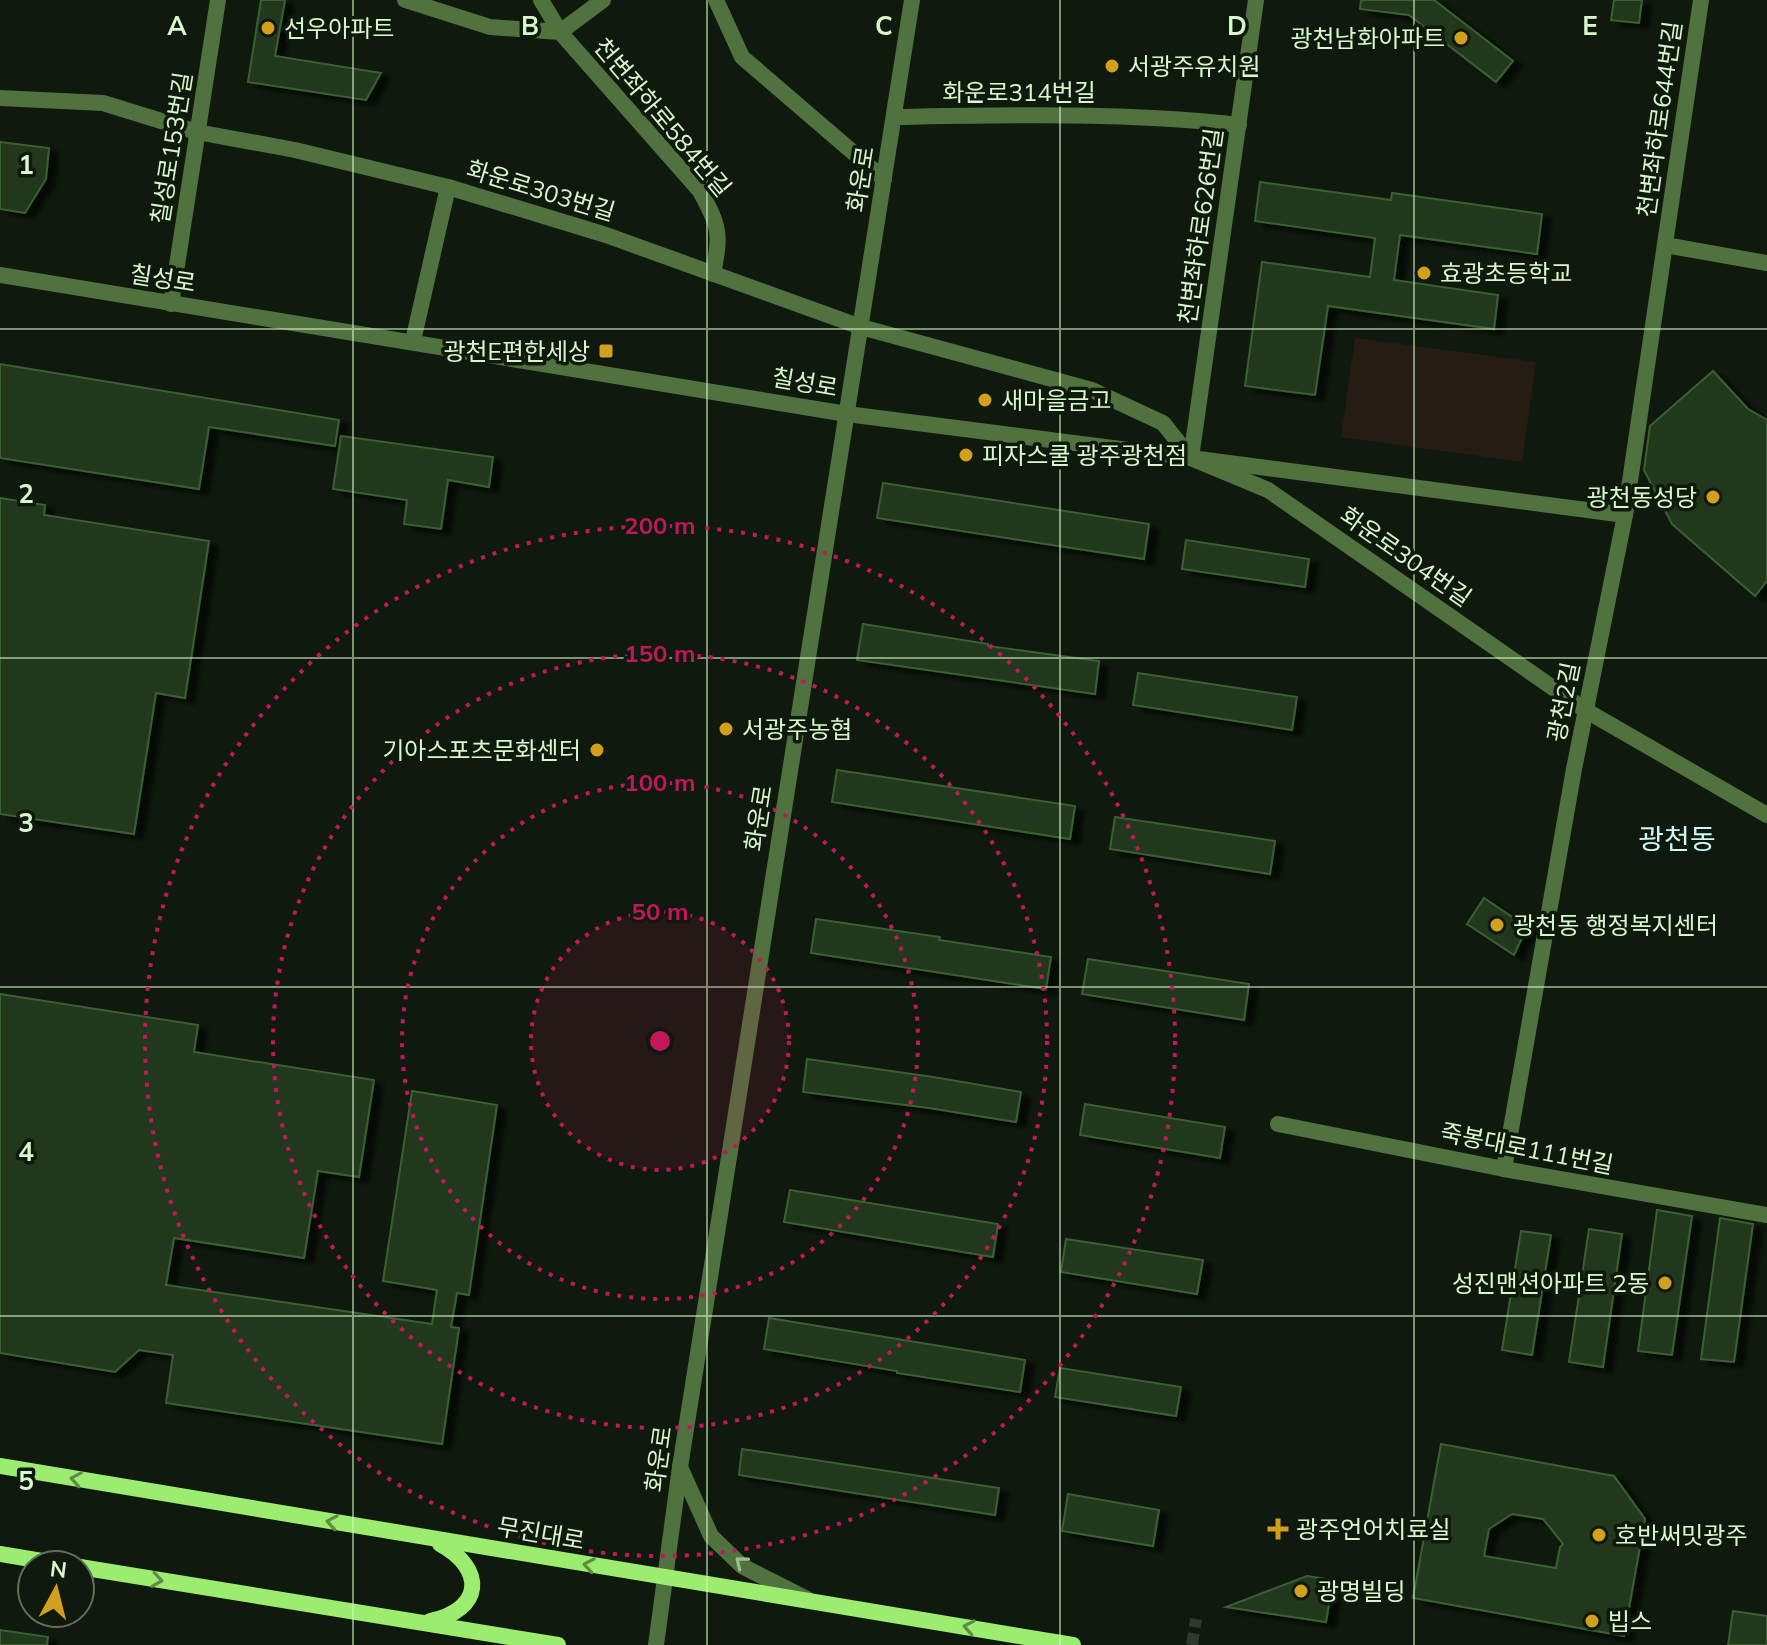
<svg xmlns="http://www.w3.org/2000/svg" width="1767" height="1645" font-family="Mulish,'Noto Sans KR',sans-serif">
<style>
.green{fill:#251d13}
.building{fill:#20381b;stroke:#396130;stroke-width:2;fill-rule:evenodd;filter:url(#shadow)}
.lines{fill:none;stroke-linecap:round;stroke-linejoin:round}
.pedestrian-tunnel{stroke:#2d3a2a;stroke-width:12;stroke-dasharray:12 6;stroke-linecap:butt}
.minor{stroke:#50723e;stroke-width:16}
.tertiary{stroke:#50723e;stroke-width:16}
.secondary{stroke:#9cec6f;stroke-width:16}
.oneway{stroke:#5d8d43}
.oneway2{stroke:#9bbc8c}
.grid{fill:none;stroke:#d8f8cc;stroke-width:2;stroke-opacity:0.55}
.ring{fill:none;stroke:#c2185b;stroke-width:4;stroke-dasharray:4 8}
.poi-dot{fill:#d3a01d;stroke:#0f190d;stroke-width:3}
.labels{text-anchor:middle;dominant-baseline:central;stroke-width:7;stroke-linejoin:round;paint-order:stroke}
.poi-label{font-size:24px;fill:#d8f8cc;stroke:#0f190d;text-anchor:start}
.street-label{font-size:24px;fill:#d8f8cc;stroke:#0f190d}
.quarter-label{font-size:28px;fill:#cef8f8;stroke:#0f190d}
.grid-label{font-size:26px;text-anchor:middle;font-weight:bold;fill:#d8f8cc;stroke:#0f190d;stroke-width:7;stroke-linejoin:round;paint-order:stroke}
.centre{fill:#c2185b;stroke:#0f190d;stroke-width:4}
.ring-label{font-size:24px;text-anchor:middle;font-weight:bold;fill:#c2185b;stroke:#0f190d;stroke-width:7;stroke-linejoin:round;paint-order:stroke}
</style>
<defs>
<filter id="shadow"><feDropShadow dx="9" dy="5" stdDeviation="2" flood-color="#0009"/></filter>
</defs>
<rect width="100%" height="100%" fill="#0f190d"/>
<!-- green -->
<polygon class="green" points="1355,338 1536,362 1522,462 1341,437"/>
<!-- building -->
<g class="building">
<polygon points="261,0 285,0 275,56 381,73 366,100 248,82"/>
<polygon points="1361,0 1434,0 1513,61 1496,82 1409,15 1360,9"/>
<polygon points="1614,0 1642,0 1639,23 1611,20"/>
<polygon points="0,142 49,148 46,179 25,213 0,209"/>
<polygon points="1260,182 1391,200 1392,193 1542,214 1537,254 1400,235 1394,280 1498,295 1494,329 1328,306 1315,395 1245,386 1262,262 1370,277 1375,238 1255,221"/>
<polygon points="0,364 339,420 335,446 209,427 199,489 0,458"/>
<polygon points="1713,371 1748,409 1767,420 1767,581 1755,596 1672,524 1644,470 1650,426"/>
<polygon points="341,436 493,457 489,487 448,480 441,529 404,524 407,500 333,489"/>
<polygon points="883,483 1149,524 1144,559 877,518"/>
<polygon points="0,498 45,505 44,515 209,541 185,698 156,693 134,834 0,814"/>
<polygon points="1186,540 1309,559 1305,587 1182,569"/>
<polygon points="863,624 988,644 988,646 1099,661 1095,694 857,660"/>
<polygon points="1138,673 1297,697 1292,730 1133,705"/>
<polygon points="837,770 1075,806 1070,839 832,802"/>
<polygon points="1115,817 1275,841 1270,874 1110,849"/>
<polygon points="1484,898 1527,927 1514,955 1467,924"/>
<polygon points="816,919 940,937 939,940 1051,957 1046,989 811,953"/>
<polygon points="1088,959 1249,984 1244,1020 1082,994"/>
<polygon points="0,994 198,1025 194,1052 374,1080 359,1177 318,1171 304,1258 174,1238 166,1285 432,1324 437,1290 383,1281 412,1091 497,1105 469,1295 457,1293 451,1327 459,1328 442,1444 166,1403 173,1355 139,1350 115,1372 0,1353"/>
<polygon points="807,1059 933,1077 1021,1092 1016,1122 929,1108 803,1092"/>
<polygon points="1085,1104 1225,1127 1220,1158 1080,1135"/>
<polygon points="790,1190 998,1224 993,1257 784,1222"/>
<polygon points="1657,1210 1692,1216 1672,1355 1638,1351"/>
<polygon points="1720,1218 1753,1224 1734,1362 1701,1359"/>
<polygon points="1589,1229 1622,1234 1603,1367 1569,1362"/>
<polygon points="1521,1231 1551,1235 1532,1355 1502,1350"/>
<polygon points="1066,1239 1203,1260 1197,1294 1061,1272"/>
<polygon points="769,1318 1025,1360 1020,1392 897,1373 897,1371 764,1349"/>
<polygon points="1060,1368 1181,1387 1176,1416 1055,1397"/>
<path d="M1441 1444 1614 1476 1645 1519 1624 1636 1413 1598ZM1512 1514 1543 1519 1563 1544 1560 1547 1556 1568 1484 1556 1489 1529Z"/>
<polygon points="742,1449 999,1488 995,1515 739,1475"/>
<polygon points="1068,1494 1159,1510 1153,1546 1062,1531"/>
<polygon points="1307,1576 1333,1580 1326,1622 1226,1607"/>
<polygon points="1733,1611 1767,1616 1767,1645 1728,1645"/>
<polygon points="0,1630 48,1637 47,1645 0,1645"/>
</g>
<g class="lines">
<!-- pedestrian-tunnel -->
<polyline class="pedestrian-tunnel" points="1192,1645 1196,1619"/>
<!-- minor -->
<g class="minor">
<polyline points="405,0 490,27 560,32 603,0"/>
<path d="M541 0 560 32 700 191C720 227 721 234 713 274"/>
<polyline points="716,0 742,57 884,179"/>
<polyline points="1256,0 1191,458 1625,515"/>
<polyline points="0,98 103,103 197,132 295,150 448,187 606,235 861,327 1092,390 1163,423 1191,458 1268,490 1585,710 1767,815"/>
<path d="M894 117C1009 115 1124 112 1239 125"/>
<polyline points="1665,245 1767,263"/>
<polyline points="171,304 218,0"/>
<polyline points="413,341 448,187"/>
<polyline points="1278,1124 1504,1169 1767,1215"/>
<polyline points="1504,1169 1574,769 1625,515 1701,0"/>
</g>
<!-- tertiary -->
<g class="tertiary">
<polyline points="0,275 847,414 1191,458"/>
<polyline points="680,1467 711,1536 742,1566 807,1599"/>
<polyline points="656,1645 680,1467 912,0"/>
</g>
<!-- secondary -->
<g class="secondary">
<polyline points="0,1466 1073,1645"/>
<polyline points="0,1554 66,1565"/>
<polyline points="80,1567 558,1645"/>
<path d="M430 1621C483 1610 486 1569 440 1544"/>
</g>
</g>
<!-- one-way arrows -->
<defs><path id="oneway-chevron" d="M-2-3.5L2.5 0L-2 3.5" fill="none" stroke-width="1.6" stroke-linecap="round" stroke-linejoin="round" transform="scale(2)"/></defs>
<g class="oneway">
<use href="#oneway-chevron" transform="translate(76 1479) rotate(-170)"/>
<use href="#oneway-chevron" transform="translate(332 1522) rotate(-170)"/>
<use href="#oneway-chevron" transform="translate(589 1565) rotate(-170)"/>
<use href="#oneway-chevron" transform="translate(157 1580) rotate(9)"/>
<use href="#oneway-chevron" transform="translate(969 1627) rotate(-170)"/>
</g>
<use class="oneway2" href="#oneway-chevron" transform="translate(741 1562) rotate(-141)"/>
<!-- grid -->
<path class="grid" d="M353 0V1645M707 0V1645M1060 0V1645M1414 0V1645M0 329H1767M0 658H1767M0 987H1767M0 1316H1767"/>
<!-- distance rings -->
<circle cx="660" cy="1041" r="129" fill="#c2185b" fill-opacity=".12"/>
<g class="ring">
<circle cx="660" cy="1041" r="129"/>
<circle cx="660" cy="1041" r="258"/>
<circle cx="660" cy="1041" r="387"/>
<circle cx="660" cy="1041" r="515"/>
</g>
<!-- markers -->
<g class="poi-dot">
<circle cx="268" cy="28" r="8"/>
<circle cx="1461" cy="38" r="8"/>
<circle cx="1112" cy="66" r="8"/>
<circle cx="1424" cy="273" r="8"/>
<rect x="598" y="343" width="16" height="16" rx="4"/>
<circle cx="985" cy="400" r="8"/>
<circle cx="966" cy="455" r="8"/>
<circle cx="1713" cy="497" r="8"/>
<circle cx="726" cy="729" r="8"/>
<circle cx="597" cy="750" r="8"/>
<circle cx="1497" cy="925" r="8"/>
<circle cx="1665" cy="1283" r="8"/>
<path d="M1274 1517h8v8h8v8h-8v8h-8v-8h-8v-8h8z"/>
<circle cx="1599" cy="1535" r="8"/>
<circle cx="1301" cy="1591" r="8"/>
<circle cx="1592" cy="1621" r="8"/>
</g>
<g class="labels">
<!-- poi labels -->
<g class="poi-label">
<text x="284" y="28">선우아파트</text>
<text x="1445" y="38" text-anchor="end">광천남화아파트</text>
<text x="1128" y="66">서광주유치원</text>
<text x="1440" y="273">효광초등학교</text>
<text x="590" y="351" text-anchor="end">광천E편한세상</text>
<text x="1001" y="400">새마을금고</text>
<text x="982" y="455">피자스쿨 광주광천점</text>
<text x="1697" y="497" text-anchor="end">광천동성당</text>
<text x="742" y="729">서광주농협</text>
<text x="581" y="750" text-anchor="end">기아스포츠문화센터</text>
<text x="1513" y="925">광천동 행정복지센터</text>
<text x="1649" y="1283" text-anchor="end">성진맨션아파트 2동</text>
<text x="1296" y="1529">광주언어치료실</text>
<text x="1615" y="1535">호반써밋광주</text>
<text x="1317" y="1591">광명빌딩</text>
<text x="1608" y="1621">빕스</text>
</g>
<!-- street labels -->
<g class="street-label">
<text x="1019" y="92">화운로314번길</text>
<text transform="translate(663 117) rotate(50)">천변좌하로584번길</text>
<text transform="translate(1659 119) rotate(-82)">천변좌하로644번길</text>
<text transform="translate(171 148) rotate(-81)">칠성로153번길</text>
<text transform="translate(860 179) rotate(-81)">화운로</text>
<text transform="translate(541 190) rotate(17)">화운로303번길</text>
<text transform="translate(1200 226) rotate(-82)">천변좌하로626번길</text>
<text transform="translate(163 278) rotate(9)">칠성로</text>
<text transform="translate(805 382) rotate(10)">칠성로</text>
<text transform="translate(1406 556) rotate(35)">화운로304번길</text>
<text transform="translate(1563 702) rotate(-79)">광천2길</text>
<text transform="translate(758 818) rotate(-81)">화운로</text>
<text transform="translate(1527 1148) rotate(11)">죽봉대로111번길</text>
<text transform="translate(658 1459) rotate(-82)">화운로</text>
<text transform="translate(541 1533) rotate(10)">무진대로</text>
</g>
<!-- quarter labels -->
<g class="quarter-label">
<text x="1677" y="838">광천동</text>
</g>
</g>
<g class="grid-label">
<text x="177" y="35">A</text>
<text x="530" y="35">B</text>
<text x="884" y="35">C</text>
<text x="1237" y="35">D</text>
<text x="1590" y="35">E</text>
<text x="26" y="174">1</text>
<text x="26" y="503">2</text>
<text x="26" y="832">3</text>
<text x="26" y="1161">4</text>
<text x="26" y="1490">5</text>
</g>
<circle cx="660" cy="1041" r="12" class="centre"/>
<g class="ring-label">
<text x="660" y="534">200 m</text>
<text x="660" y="662">150 m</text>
<text x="660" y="791">100 m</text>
<text x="660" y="920">50 m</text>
</g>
<!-- north arrow -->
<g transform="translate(56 1589) rotate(7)"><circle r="38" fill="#0f190d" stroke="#5f7259" stroke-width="2"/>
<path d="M0-6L14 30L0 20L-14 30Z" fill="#d3a01d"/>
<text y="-12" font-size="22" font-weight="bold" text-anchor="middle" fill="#d8f8cc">N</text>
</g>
</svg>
